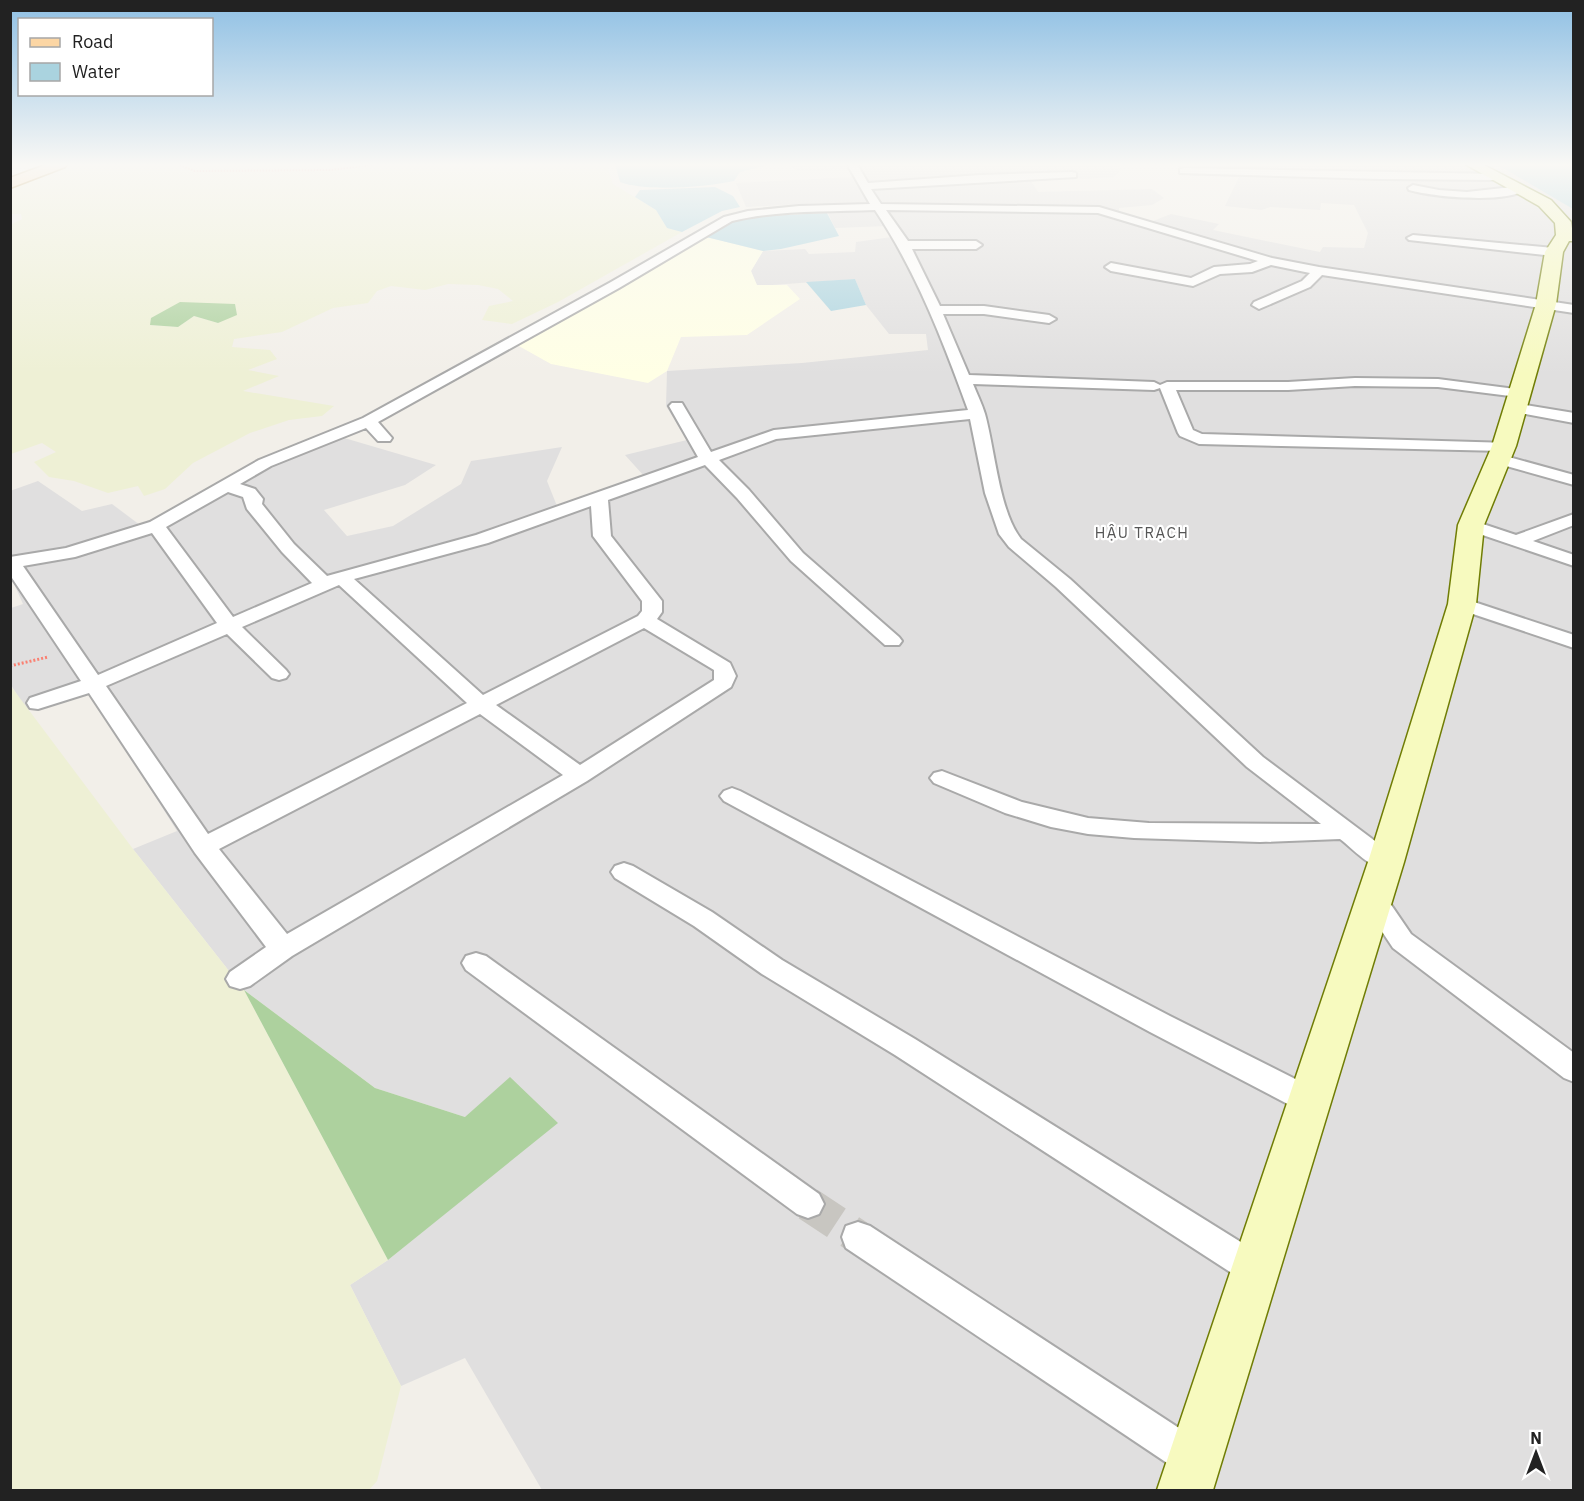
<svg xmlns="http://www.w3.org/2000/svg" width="1584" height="1501" font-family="'IBM Plex Sans',sans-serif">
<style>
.residential{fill:#e0dfdf}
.education{fill:#ffffe5}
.farmland{fill:#eef0d5;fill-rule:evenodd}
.forest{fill:#add19e}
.water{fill:#aad3df}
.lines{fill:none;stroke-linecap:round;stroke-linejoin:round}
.street-tunnel{stroke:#c8c6c1;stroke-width:34;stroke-dasharray:34 16;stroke-linecap:butt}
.street-casing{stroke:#a9a9a9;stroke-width:4}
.secondary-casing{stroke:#707d05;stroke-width:3}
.primary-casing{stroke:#a06b00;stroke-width:3}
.path-far1{stroke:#fa8072;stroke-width:2;stroke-dasharray:1.5 1.5;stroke-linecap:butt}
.path{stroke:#fa8072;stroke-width:3;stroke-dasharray:2 2;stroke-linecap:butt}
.street{fill:#fff;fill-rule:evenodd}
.secondary{fill:#f7fabf;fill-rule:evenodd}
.primary{fill:#fcd6a4;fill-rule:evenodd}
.labels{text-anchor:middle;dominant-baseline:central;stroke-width:4.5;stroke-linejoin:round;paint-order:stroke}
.far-quarter-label{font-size:15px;letter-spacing:1.5px;fill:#555;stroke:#fff}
</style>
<rect width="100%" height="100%" fill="#f2efe9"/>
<!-- residential -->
<polygon class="residential" points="786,164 1115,164 1121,169 1114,177 1083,179 1072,177 1031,181 1038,192 1152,189 1164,198 1152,205 1119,208 1119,213 1148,223 1171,214 1219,224 1213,230 1320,252 1323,247 1364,248 1368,233 1354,205 1321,203 1320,210 1270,207 1262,210 1225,206 1239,177 1190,176 1176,166 1179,164 1573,164 1573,1490 542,1490 465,1358 401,1386 350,1285 388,1260 557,1122 465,1117 375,1088 244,990 133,849 177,831 88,690 26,709 11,685 11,608 23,604 11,577 10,491 38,481 82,511 112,504 140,525 186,502 252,463 324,432 436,465 405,485 324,510 347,536 393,526 461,484 471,461 562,447 547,481 557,506 644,476 625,455 687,440 666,406 667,371 802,363 928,350 926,334 889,334 866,305 855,279 757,286 751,271 763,251 805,249 809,254 855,252 856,242 892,237 888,226 835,228 823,203 746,207 736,183 853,177 847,169 799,171"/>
<!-- education -->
<polygon class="education" points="702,236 763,251 751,271 757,285 787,285 800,299 747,335 681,337 667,371 648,383 551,364 517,345"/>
<!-- farmland -->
<g class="farmland">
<path d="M71 164H610L608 169 613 184 656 210 667 228 682 232 558 302 512 324 482 320 489 306 513 301 498 289 478 285 448 284 425 290 391 286 377 291 368 303 333 308 282 332 234 339 232 347 270 350 277 359 248 370 279 376 243 391 334 406 322 416 289 420 250 433 193 463 165 489 144 496 138 486 108 493 74 481 49 477 34 462 56 452 42 443 11 454 10 225 22 219 21 214H11L10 189ZM235 304 218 323 194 316 178 327 150 325Z"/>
<polygon points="10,685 133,849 244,990 388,1260 350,1285 401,1386 377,1481 369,1490 11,1490"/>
</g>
<!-- forest -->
<g class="forest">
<polygon points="180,302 235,304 237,315 218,323 194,316 178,327 150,325 151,318"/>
<polygon points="244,990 375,1088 465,1117 510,1077 558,1123 388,1260"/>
</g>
<!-- water -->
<g class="water">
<path d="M615 164H772L740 172 734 181C705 187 647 192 620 182Z"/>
<polygon points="1496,164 1573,164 1573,209"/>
<polygon points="715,187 733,196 740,207 722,211 682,232 667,228 656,210 635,197 640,190"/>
<polygon points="827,213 839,236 781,249 763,251 702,236 727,221 748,217"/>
<polygon points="855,279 866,305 831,311 806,282"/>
</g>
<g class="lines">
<!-- street-tunnel -->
<polyline class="street-tunnel" points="808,1204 858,1237"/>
<!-- street casing -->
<g class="street-casing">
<g id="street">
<path d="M847 164H857L868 183 980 175 1072 172 1076 173V177L871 189 881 204 1099 207 1272 258 1319 267 1574 305V313L1322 275 1310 287 1259 309 1252 305 1254 302 1302 281 1310 273 1271 265 1252 272 1220 274 1193 286 1111 271 1105 267 1111 263 1191 278 1214 267 1250 264 1258 261 1098 213 886 210 908 241H976L982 245 976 249H912L940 306H984L1049 315 1056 319 1049 323 984 314H943L969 375 1154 382 1160 385 1167 382H1288L1355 378 1438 379 1523 390 1525 393 1518 397 1438 387 1355 386 1288 390H1176L1193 430 1202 434 1510 443 1512 446 1504 451 1199 444 1180 436 1178 433 1160 388 1154 390 973 384C977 394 982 404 985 414 995 450 999 511 1021 539L1070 579 1263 757 1395 856 1398 862 1395 868C1374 874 1356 851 1340 839L1260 842 1134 838 1088 834 1051 827 1005 813 934 783 930 778 934 773 942 771 1022 802 1088 818 1149 823 1321 824 1247 767 1056 587 1009 547 999 534 985 493 970 419 776 439 719 460 749 490 803 553 899 637 902 641 899 645H885L791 561 737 498 705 465 608 500 611 536 662 601V612L657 619 730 663 736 676 731 687 587 781 292 956 250 986 240 989 230 986 226 979 230 972 266 947 195 853 89 693 38 709 30 708 27 703 30 698 81 681 10 575V557L66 548 150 522 259 460 363 418 611 282 724 217 748 211 799 206 870 204ZM875 210C916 271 943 341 968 410L774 430 711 452 682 403H672L669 406 698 457 476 535 327 576 294 544 262 504 263 499 255 489 240 484 271 466 366 428 378 441H390L392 438 378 422 619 288 732 221C778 210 827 212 875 210ZM228 492 243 497 247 509 282 552 312 583 233 617 166 527ZM591 506 593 536 642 601V611L638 616 483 695 354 579 488 543ZM152 533 217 623 98 675 23 566 75 557ZM339 585 467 703 208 834 106 686 227 634 272 678 279 680 286 678 289 674 286 670 242 627ZM644 628 714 670V680L580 765 496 705ZM480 714 563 775 287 934 219 849Z"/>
<polygon points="1184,168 1498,174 1503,177 1498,180 1380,179 1180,173 1180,169"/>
<path d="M1413 185 1439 190 1467 192 1521 186 1526 189C1507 204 1434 197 1409 190L1408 188Z"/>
<polygon points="1413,235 1554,248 1560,252 1554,256 1409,240 1407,238"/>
<polygon points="1514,403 1574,413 1574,423 1509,411 1506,408"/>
<polygon points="1498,454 1574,475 1574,485 1492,462 1490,459 1492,456"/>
<polygon points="1574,514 1574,525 1533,541 1574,555 1574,566 1465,529 1462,525 1465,521 1471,520 1516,535"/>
<polygon points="1462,598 1574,635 1574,648 1455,608 1452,604 1455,600"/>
<polygon points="732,788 740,791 1170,1016 1321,1092 1325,1101 1321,1110 1310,1114 1299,1110 1150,1032 724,801 720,796 724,791"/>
<polygon points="624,863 633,866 712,912 782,960 915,1039 1268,1259 1273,1270 1268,1281 1256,1286 1244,1281 895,1055 762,974 694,926 615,878 611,872 615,866"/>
<polygon points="1374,891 1383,893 1411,934 1574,1053 1574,1082 1564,1078 1393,948 1361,900 1365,893"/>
<polygon points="476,953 486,956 819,1194 824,1204 819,1214 808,1218 797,1214 466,970 462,963 466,956"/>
<polygon points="858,1222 870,1226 1208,1447 1214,1460 1208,1473 1195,1479 1182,1473 846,1248 842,1237 846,1226"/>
</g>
</g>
<!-- secondary casing -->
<g class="secondary-casing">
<polygon id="secondary" points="1465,164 1482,164 1551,200 1571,222 1574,241 1569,241 1563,252 1556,304 1516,446 1484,525 1476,604 1404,862 1213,1490 1157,1490 1368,862 1448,604 1458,525 1492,446 1536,304 1545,252 1556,235 1555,223 1539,206"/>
</g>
<!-- primary casing -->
<g class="primary-casing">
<polygon id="primary" points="48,164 67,164 65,167 10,188 10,178"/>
</g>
<!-- path-far1 -->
<polyline class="path-far1" points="177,164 195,171 331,170 379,164"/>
<!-- path -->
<polyline class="path" points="10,666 48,657"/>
<!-- street -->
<use href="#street" class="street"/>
<!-- secondary -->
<use href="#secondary" class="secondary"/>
<!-- primary -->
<use href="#primary" class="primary"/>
</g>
<!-- sky -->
<linearGradient id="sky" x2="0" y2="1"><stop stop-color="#8fc0e4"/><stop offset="0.44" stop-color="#f9f8f5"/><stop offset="1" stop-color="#f9f8f5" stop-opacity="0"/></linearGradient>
<rect width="1584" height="374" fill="url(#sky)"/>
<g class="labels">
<!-- far-quarter labels -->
<g class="far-quarter-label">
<text x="1142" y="532">HẬU TRẠCH</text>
</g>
</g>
<!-- border -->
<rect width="1584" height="1501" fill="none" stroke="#222222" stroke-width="24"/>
<!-- legend -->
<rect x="18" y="18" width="195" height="78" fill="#ffffff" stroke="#a7a7a7" stroke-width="1.5"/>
<rect x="30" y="38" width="30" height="9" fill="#fcd6a4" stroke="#a7a7a7" stroke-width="1.5"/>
<text x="72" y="48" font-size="18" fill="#222222">Road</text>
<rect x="30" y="63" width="30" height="18" fill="#aad3df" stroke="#a7a7a7" stroke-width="1.5"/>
<text x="72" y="78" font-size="18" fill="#222222">Water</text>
<!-- north arrow -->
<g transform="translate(1536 1453)" stroke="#ffffff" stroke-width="4.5" paint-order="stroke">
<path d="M0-4.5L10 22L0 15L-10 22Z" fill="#222222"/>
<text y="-9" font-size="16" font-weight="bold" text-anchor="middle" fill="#222222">N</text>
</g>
</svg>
